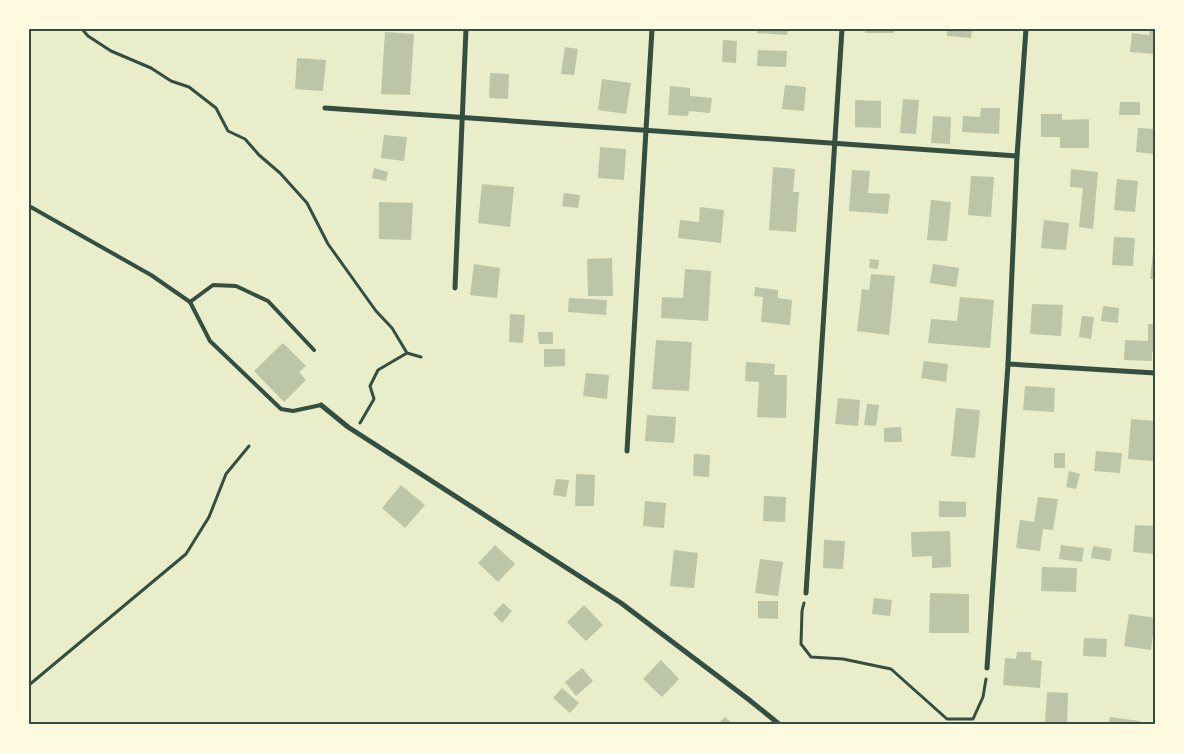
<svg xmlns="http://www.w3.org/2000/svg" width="1184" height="753" font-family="Cabin,sans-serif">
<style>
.building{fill:#bcc5a7}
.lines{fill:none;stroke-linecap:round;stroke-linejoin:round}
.path{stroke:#344e41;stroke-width:3}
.service{stroke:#344e41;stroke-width:4}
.minor{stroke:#344e41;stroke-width:5}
.neatline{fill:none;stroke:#344e41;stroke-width:2}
</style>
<rect width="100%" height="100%" fill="#e9edc9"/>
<!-- building -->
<g class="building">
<polygon points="758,29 788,29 787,35 757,33"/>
<rect x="865" y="29" width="29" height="4"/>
<polygon points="947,29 972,29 971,38 947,36"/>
<polygon points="1150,29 1155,29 1155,54 1130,52 1132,33 1149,35"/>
<polygon points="385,32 414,34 410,95 381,94"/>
<polygon points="723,40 737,41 736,63 722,62"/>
<polygon points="565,47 578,49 574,75 561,74"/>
<polygon points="758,50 787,51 786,67 757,66"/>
<polygon points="297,58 326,60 323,91 295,89"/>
<polygon points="490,73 509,74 508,99 489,98"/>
<polygon points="602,79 631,83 626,114 598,110"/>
<polygon points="785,85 806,87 804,111 782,109"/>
<polygon points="670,86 690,88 690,96 712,98 710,113 689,111 688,116 668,115"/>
<polygon points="903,99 919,100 916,134 900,133"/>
<polygon points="855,100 881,101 881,128 855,127"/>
<polygon points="1120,102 1140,102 1140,115 1119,115"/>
<polygon points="981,108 1000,108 999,134 962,132 963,116 980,117"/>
<polygon points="1041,114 1062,114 1062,120 1089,119 1089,148 1060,148 1060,137 1041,137"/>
<polygon points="933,116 951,117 950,144 931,143"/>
<polygon points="1138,128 1155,129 1155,154 1136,152"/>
<polygon points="384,135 407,137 404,161 381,158"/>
<polygon points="600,147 626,149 624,180 598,178"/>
<polygon points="773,167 795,169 793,192 799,192 796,232 769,230"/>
<polygon points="374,168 388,172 386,181 372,178"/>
<polygon points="1071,169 1098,172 1093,229 1079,227 1083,188 1070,187"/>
<polygon points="852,170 870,171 868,193 890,194 888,214 849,211"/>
<polygon points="971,176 994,177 991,217 968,215"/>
<polygon points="1117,179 1138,181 1135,212 1114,210"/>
<polygon points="482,184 514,187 510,227 478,223"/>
<polygon points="564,193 580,195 578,208 562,206"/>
<polygon points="931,200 951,202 947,241 927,240"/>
<polygon points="379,202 413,203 411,240 379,239"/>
<polygon points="700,207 724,210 721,243 678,238 680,220 699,222"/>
<polygon points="1044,220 1069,223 1066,250 1041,248"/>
<polygon points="1114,237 1135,238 1133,266 1112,265"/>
<polygon points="1153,252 1155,252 1155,279 1150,279"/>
<polygon points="612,258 613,296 588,296 587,259"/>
<polygon points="870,259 879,260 878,269 869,268"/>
<polygon points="474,264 500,268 497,298 470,295"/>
<polygon points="933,264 959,268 956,287 930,283"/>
<polygon points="685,269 711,271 708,321 661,318 662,297 683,298"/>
<polygon points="871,274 895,276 889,335 857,331 862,289 869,290"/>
<polygon points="755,287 778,290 778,298 792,300 790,325 761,322 763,297 754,296"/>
<polygon points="960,297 994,300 990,348 928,343 931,319 957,321"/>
<polygon points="569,298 607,300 606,315 568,312"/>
<polygon points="1032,304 1063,305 1061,336 1030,334"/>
<polygon points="1103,306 1119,308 1118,323 1101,321"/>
<polygon points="510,314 525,315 523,343 509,342"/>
<polygon points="1082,316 1094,317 1091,339 1079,337"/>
<polygon points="1148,324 1155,324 1155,352 1152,352 1152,361 1124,360 1125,340 1148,341"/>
<polygon points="538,332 553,332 553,344 539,344"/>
<polygon points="656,340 692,342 689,391 652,389"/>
<polygon points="283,343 306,366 299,372 306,380 284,402 254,371"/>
<polygon points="544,349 565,349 565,366 544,367"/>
<polygon points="924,361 948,364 946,382 921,378"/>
<polygon points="746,362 775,364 774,375 787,375 786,418 757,417 759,382 745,381"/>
<polygon points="586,373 609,375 607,399 583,396"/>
<polygon points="1025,386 1055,388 1054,412 1023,410"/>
<polygon points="838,398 860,400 858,426 835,424"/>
<polygon points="867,404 879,405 876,426 864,425"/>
<polygon points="956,408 980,410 975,458 951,456"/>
<polygon points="647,415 676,417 674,443 645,441"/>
<polygon points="1131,419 1155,421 1155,461 1128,459"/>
<polygon points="901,427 902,442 884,442 884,428"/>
<polygon points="1096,451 1122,453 1120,473 1094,471"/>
<rect x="1054" y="453" width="11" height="15"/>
<polygon points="694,454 710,455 709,477 693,476"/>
<polygon points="1069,471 1080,474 1076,489 1066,487"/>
<polygon points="576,474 595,475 594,506 575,506"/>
<polygon points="556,479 569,480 566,497 553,495"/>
<polygon points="401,485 425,505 405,528 382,508"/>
<polygon points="764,496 786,497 785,522 763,521"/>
<polygon points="1038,497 1058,499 1053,530 1043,529 1040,551 1016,548 1020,520 1034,522"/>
<polygon points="645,501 666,503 664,528 643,526"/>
<polygon points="939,501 966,502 966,517 939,517"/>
<polygon points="1135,525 1155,526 1155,554 1133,552"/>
<polygon points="950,531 951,567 932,568 932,556 912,557 911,532"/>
<polygon points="824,540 845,541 843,569 823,568"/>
<polygon points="495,545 515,564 498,582 478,563"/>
<polygon points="1061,545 1084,548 1082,562 1059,559"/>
<polygon points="1093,546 1112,549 1110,561 1091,558"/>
<polygon points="674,550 698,553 694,588 670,586"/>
<polygon points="760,559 783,562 778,596 755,593"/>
<polygon points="1042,567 1077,568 1076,592 1041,591"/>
<polygon points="930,593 969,594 969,633 929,633"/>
<polygon points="874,598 892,600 890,616 872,614"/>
<polygon points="758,601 778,601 778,619 758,618"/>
<polygon points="503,603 512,611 502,623 493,614"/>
<polygon points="584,605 603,625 586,641 567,622"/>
<polygon points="1129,614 1155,618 1151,650 1124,646"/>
<polygon points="1084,638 1107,639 1106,657 1083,656"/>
<polygon points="1017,652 1031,652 1031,660 1042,661 1040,688 1003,685 1005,658 1016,659"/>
<polygon points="661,660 679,679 662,697 643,679"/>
<polygon points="582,668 593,681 576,696 565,682"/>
<polygon points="562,688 579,703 570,713 553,698"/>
<polygon points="1047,692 1068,693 1067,724 1045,724"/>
<polygon points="725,717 733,724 718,724"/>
<polygon points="1110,717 1140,721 1139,724 1109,724"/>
</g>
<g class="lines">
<!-- path -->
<g class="path">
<polyline points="82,29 88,36 111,51 151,68 171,81 189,87 216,108 228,131 245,139 259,155 280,173 307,203 328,244 376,311 392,328 407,353 421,357"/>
<polyline points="360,423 374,399 370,386 378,370 407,353"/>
<polyline points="804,603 802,611 801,644 811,657 843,659 891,669 947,719 973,719 983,697 986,679"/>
<polyline points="29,685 186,554 209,517 226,474 249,446"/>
</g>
<!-- service -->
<g class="service">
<polyline points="29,206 151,275 190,302 210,341 281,409 293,411 321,405"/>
<polyline points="190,302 213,285 236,286 268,301 314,350"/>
</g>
<!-- minor -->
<g class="minor">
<polyline points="325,108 1017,156"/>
<polyline points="455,288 466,29"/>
<polyline points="1008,364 1155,373"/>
<polyline points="321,405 348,427 621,603 748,699 779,724"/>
<polyline points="627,451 652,29"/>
<polyline points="806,593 842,29"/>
<polyline points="987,668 1008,364 1017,156 1026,29"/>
</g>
</g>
<!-- border -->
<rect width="1184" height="753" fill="none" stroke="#fefae0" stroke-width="60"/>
<rect x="30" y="30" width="1124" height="693" class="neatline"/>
</svg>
